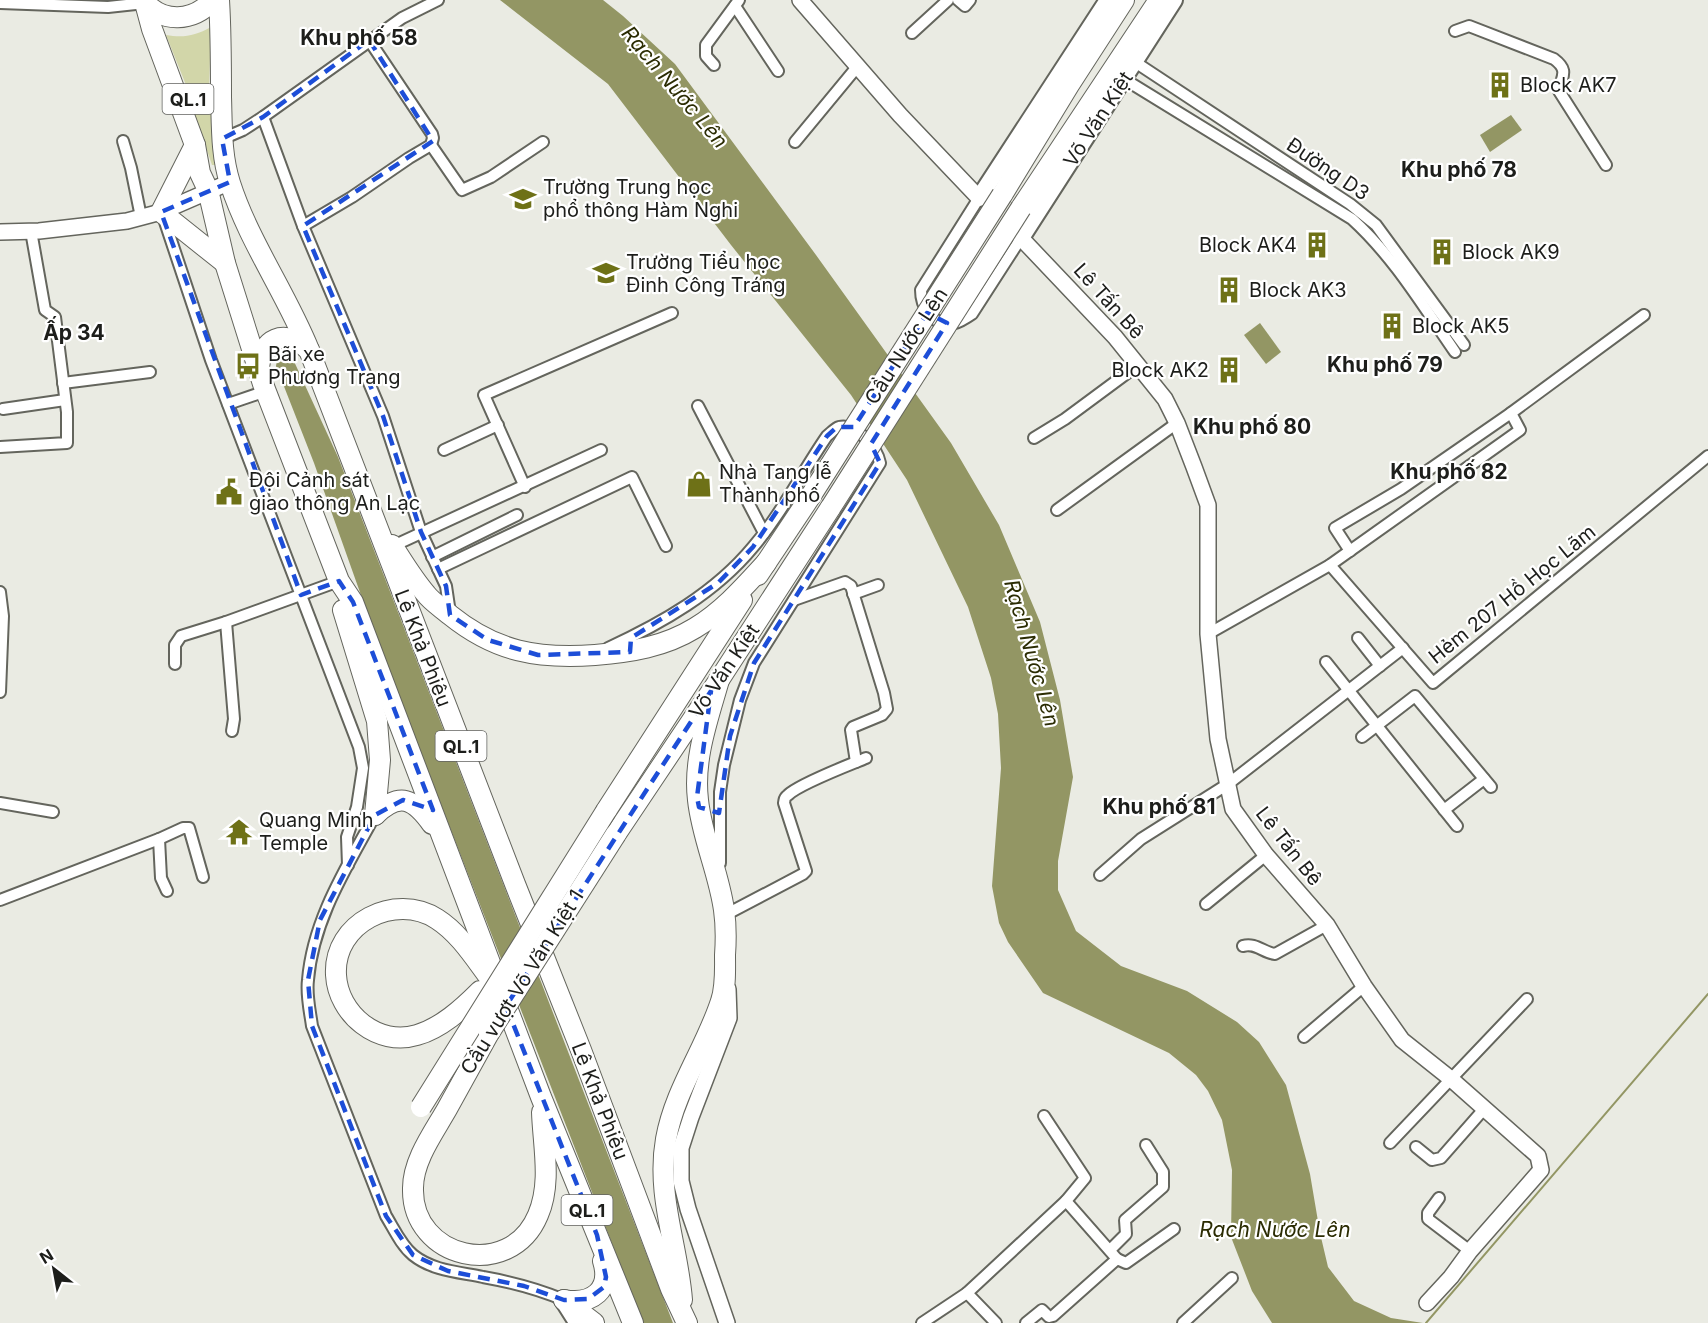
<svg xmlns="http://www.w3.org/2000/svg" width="1708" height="1323" font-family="Inter,sans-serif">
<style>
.green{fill:#d2d6a9}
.water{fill:#939664}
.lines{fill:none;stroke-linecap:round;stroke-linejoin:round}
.stream{stroke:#939664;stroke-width:2}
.street-casing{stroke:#64655d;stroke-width:14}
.secondary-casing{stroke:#64655d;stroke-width:18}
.primary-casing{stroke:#64655d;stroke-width:20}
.highway-casing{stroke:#64655d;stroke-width:22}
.street{stroke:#fff;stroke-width:10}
.secondary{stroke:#fff;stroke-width:15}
.primary{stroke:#fff;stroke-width:16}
.highway{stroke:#fff;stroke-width:20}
.highway-bridge-casing{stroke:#64655d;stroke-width:22;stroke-linecap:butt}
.highway-bridge{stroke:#fff;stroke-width:20}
.marked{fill:none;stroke:#1d4ed8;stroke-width:4.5;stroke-dasharray:12 8;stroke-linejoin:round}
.labels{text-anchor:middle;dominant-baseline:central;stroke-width:4.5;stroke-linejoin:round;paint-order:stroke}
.shield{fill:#fff;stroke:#61625f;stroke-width:1.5}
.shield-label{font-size:18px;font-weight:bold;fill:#1d1e1b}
.poi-label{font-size:20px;fill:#1d1e1b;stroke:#fff;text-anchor:start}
.street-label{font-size:20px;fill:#1d1e1b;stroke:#fff}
.neighbourhood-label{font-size:21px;font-weight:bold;fill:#1d1e1b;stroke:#fff}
.water-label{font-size:21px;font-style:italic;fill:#2b2c03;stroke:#fff}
</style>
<rect width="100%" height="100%" fill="#eaebe3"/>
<!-- green -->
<g class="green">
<path d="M211 27 209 90 205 97 197 98 190 95 166 35C183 38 195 36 211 27Z"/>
<path d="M211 94 212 126 216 165H212L189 98C198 102 205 102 211 94Z"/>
</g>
<!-- water -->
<g class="water">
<polygon points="500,0 603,0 623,16 675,64 816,255 951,443 999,525 1040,622 1060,700 1073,777 1058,861 1058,890 1076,931 1121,966 1187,991 1237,1022 1259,1042 1286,1085 1310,1174 1320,1233 1328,1267 1354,1301 1391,1318 1423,1323 1272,1323 1252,1291 1231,1237 1232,1170 1222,1120 1208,1091 1196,1075 1169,1053 1043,993 1008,942 999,923 992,886 1001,768 998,714 991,678 968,607 907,480 851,395 731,245 608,84"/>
<polygon points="1511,115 1522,130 1490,152 1480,135"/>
<polygon points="1260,323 1281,352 1266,364 1244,335"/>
<polygon points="283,350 290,353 292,357 338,457 673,1323 643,1323 378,643 314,463 276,366 278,354"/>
</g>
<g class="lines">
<!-- stream -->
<polyline class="stream" points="1426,1323 1708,994"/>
<!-- street casing -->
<g class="street-casing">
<g id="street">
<polyline points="958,0 965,6 970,0"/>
<polyline points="0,3 108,7 145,3"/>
<polyline points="735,6 778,71"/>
<path d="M1455 31 1469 26 1554 59C1570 71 1561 77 1559 91L1606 165"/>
<polyline points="912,33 948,0"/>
<polyline points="369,40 432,134 433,138 431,145"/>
<polyline points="1135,62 1350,204 1376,225 1464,345"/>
<polyline points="714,65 706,56 706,45 739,0"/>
<path d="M1124 79 1352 219C1393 256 1423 306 1455 352"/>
<polyline points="263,117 303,226 383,416 421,532 446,586 450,613"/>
<polyline points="222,139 243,130 263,117 402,18 438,0"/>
<polyline points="123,141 131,168 141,217"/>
<polyline points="795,142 857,67"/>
<path d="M979 198 921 290C921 306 931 324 950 324 958 324 965 318 972 314L1021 238"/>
<polyline points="163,216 211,360 359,747 363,768 357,807 347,837 348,865"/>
<polyline points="303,226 352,197 409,158 431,145 462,190 491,177 543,142"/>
<polyline points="63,383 150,372"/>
<polyline points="228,404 266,391"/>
<polyline points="698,406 764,533"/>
<polyline points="3,409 65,400"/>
<polyline points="1034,438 1065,419 1138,365"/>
<polyline points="0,447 67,443 67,412 55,317 45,310 31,231"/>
<polyline points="444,450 498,425"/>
<polyline points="525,487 484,395 672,313"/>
<polyline points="1057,510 1177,423"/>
<polyline points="393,546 601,450"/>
<polyline points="1350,551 1335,528 1401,489 1511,413"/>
<polyline points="432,557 517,515"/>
<polyline points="1330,565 1433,683 1708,456"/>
<polyline points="438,569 632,477 666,546"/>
<polyline points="0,592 3,616 0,692"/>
<polyline points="853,594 878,585"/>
<polyline points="794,600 845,582 851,586 884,693 887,709 882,715 853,727 851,730 856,762"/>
<polyline points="226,622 234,719 232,731"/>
<polyline points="1208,634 1330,565 1520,430 1511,413 1644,315"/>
<polyline points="1358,638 1380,666"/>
<path d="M608 648C662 623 715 593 753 547 782 513 802 472 827 436 831 433 835 428 839 427 857 423 877 448 880 463L754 663 740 700 724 765 720 792V863"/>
<polyline points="1326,662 1457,826"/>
<polyline points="175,664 175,645 181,636 226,622 339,581"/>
<polyline points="1362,737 1415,696 1491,787"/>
<polyline points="0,803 53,812"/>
<polyline points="1444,810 1484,779"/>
<path d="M375 815C347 867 313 919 308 980 306 995 310 1011 312 1026L386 1216C394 1229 401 1245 413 1255 433 1271 459 1272 483 1277 511 1282 538 1289 564 1300"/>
<polyline points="159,839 183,828 189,828 203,877"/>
<polyline points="1100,875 1141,839 1228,784 1403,648"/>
<polyline points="0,900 159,839 161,878 167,891"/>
<polyline points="1206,904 1266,855"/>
<path d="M725 915 803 874 806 871 784 803C785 798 784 798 788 795 799 784 849 765 866 758"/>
<path d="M1243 946C1255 942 1264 953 1275 954L1327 925"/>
<polyline points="1304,1037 1364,986"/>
<polyline points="1044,1116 1085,1178 1066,1201 1117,1259"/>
<polyline points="1390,1143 1527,999"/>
<polyline points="1416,1147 1432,1160 1441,1158 1484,1109"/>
<polyline points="1439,1198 1428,1213 1428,1219 1470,1251"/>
<polyline points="1110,1250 1126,1234 1125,1220 1163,1187 1163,1172 1146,1145"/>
<polyline points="967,1293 1066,1201"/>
<polyline points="562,1304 574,1323"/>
<polyline points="922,1323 967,1293 996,1323"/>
<polyline points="1026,1323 1042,1310 1049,1317 1053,1316 1117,1259 1126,1263 1174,1229"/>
<polyline points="1183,1323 1232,1278"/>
</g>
</g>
<!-- secondary casing -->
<g class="secondary-casing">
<g id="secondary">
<polyline points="800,0 900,115 979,198"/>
<polyline points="0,232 39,231 127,221 161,212 230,182"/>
<polyline points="1021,238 1115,337 1165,399 1177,423 1194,467 1208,505 1208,634 1218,739 1233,809 1266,855 1327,925 1364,986 1402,1040 1451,1079 1538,1156 1541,1170 1470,1251 1451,1277 1427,1303"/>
<polyline points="727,1323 688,1209 681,1181 681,1148 691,1117 729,1018 728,989"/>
</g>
</g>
<!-- primary casing -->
<g class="primary-casing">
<g id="primary">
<polyline points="979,198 1108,0"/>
<polyline points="1021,238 1174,0"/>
</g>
</g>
<!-- highway casing -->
<g class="highway-casing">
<g id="highway">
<path d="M143 0C162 24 193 22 213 0"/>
<path d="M219 0C221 32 221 64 221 97 222 126 221 155 230 183 249 242 286 293 309 350L515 884 581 1050 671 1289 687 1323"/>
<polyline points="145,3 152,29 195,145 200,173 208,190 225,263 263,384 339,581 353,602 541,1097 633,1323"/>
<polyline points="195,145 161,212 225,263"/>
<polyline points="1002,195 1069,85 1124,0"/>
<polyline points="1021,208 1159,0"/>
<path d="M259 370C260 338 285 327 309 350"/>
<path d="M392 545C403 562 413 579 426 594 432 602 442 608 450 615 496 652 537 659 595 655 631 652 664 647 695 628 723 611 744 587 766 563"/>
<polyline points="758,575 810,497"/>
<polyline points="343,610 377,721 380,760 375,815"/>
<polyline points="606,811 742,600"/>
<path d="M375 815C400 791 414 799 432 824"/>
<polyline points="616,834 719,680 831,507"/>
<path d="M480 991C462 1009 441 1028 417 1035 378 1047 338 1014 336 975 333 923 395 892 437 919 459 933 474 957 489 977"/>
<path d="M489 1033C475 1058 461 1084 447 1109 434 1132 413 1160 413 1188 411 1259 510 1282 538 1215 552 1183 543 1145 542 1112"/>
<path d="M564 1300C592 1305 612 1290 603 1261"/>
<polyline points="564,1300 594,1323"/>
<path d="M682 1300C678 1246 656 1195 666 1139 675 1089 706 1048 721 1001 726 987 725 969 725 955 726 941 726 924 724 910 719 873 702 838 698 800 693 759 708 719 719 680"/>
</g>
</g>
<!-- street -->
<use href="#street" class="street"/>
<!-- secondary -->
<use href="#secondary" class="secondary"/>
<!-- primary -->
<use href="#primary" class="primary"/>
<!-- highway -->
<use href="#highway" class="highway"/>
<!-- highway-bridge casing -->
<g class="highway-bridge-casing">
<g id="highway-bridge">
<polyline points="810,497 1002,195"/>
<polyline points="831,507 1021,208"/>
<polyline points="489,1033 616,834"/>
<polyline points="421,1107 606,811"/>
</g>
</g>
<!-- highway-bridge -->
<use href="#highway-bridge" class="highway-bridge"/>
</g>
<!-- marked area -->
<path class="marked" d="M369 40 433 141 303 226 383 416 421 532 446 586 450 615 488 640 538 655 630 652 631 638 718 583 753 547 827 436 837 427H854L927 313 947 323 871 444 880 463 754 663 730 736 719 813 699 807 697 797 711 691 506 1006 597 1235 606 1277 604 1287 588 1299 564 1300 524 1286 448 1271 413 1255 386 1216 312 1026 308 980 320 920 375 815 403 800 433 810 353 602 339 581 301 595 161 212 230 182 222 139 263 117Z"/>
<!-- icons -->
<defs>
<g id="building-bare" transform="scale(2.07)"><path d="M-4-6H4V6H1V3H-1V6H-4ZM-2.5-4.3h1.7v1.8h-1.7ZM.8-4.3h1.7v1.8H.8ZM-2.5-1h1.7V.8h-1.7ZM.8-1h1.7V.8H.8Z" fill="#6e7117" stroke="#fff" stroke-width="2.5" paint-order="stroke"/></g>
<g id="school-bare" transform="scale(2.07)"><path d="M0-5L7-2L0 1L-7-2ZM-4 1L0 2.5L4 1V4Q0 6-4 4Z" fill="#6e7117" stroke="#fff" stroke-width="2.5" paint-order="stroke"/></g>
<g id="bus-bare" transform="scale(2.07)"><path d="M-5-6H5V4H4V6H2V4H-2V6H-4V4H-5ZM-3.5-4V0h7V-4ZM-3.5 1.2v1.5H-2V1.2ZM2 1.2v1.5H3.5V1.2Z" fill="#6e7117" stroke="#fff" stroke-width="2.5" paint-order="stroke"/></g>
<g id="shop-bare" transform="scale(2.07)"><path d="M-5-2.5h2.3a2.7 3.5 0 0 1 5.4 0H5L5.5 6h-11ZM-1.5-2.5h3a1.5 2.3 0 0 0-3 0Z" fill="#6e7117" stroke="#fff" stroke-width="2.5" paint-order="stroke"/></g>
<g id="civic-bare" transform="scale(2.07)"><path d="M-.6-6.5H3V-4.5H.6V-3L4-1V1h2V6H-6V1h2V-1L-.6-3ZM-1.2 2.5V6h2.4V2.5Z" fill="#6e7117" stroke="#fff" stroke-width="2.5" paint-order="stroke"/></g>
<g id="temple-bare" transform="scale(2.07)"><path d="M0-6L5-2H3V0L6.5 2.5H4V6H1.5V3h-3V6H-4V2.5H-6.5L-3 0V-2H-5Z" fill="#6e7117" stroke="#fff" stroke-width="2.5" paint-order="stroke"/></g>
</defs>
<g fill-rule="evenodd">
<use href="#building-bare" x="1500" y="85"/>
<use href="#school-bare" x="523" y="199"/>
<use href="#building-bare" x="1317" y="245"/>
<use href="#building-bare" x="1442" y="252"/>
<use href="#school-bare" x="606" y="273"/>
<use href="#building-bare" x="1229" y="290"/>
<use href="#building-bare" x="1392" y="326"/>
<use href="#bus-bare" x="248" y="366"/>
<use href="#building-bare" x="1229" y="370"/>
<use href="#shop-bare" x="699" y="484"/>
<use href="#civic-bare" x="229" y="492"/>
<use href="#temple-bare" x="239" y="832"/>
</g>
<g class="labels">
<!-- shield labels -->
<g class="shield">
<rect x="162.5" y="84" width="51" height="30" rx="4.5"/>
<rect x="435.5" y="731" width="51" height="30" rx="4.5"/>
<rect x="561.5" y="1195" width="51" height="30" rx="4.5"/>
</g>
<g class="shield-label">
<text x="188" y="99">QL.1</text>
<text x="461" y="746">QL.1</text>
<text x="587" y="1210">QL.1</text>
</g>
<!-- poi labels -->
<g class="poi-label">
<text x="1520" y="85">Block AK7</text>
<text x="543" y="187">Trường Trung học<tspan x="543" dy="23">phổ thông Hàm Nghi</tspan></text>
<text x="1297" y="245" text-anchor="end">Block AK4</text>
<text x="1462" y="252">Block AK9</text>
<text x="626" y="262">Trường Tiểu học<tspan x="626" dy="23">Đinh Công Tráng</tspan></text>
<text x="1249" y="290">Block AK3</text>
<text x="1412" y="326">Block AK5</text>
<text x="268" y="354">Bãi xe<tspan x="268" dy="23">Phương Trang</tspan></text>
<text x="1209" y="370" text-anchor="end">Block AK2</text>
<text x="719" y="472">Nhà Tang lễ<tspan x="719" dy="23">Thành phố</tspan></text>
<text x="249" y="480">Đội Cảnh sát<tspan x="249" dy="23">giao thông An Lạc</tspan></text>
<text x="259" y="820">Quang Minh<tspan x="259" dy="23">Temple</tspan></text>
</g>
<!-- street labels -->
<g class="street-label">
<text transform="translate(1098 119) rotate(-57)">Võ Văn Kiệt</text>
<text transform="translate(1328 169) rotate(34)">Đường D3</text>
<text transform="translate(1109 301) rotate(48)">Lê Tấn Bê</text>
<text transform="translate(906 346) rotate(-57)">Cầu Nước Lên</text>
<text transform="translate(1512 594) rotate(-39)">Hẻm 207 Hồ Học Lãm</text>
<text transform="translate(423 648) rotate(69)">Lê Khả Phiêu</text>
<text transform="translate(724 671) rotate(-56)">Võ Văn Kiệt</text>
<text transform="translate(1289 846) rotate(52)">Lê Tấn Bê</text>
<text transform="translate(522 982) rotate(-58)">Cầu vượt Võ Văn Kiệt 1</text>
<text transform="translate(600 1101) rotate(69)">Lê Khả Phiêu</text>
</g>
<!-- neighbourhood labels -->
<g class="neighbourhood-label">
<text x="359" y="37">Khu phố 58</text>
<text x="1459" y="169">Khu phố 78</text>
<text x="74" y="332">Ấp 34</text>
<text x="1385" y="364">Khu phố 79</text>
<text x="1252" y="426">Khu phố 80</text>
<text x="1449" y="471">Khu phố 82</text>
<text x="1159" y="806">Khu phố 81</text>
</g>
<!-- water labels -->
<g class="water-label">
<text transform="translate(675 87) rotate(50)">Rạch Nước Lên</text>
<text transform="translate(1032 653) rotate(74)">Rạch Nước Lên</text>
<text x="1275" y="1229">Rạch Nước Lên</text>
</g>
</g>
<!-- north arrow -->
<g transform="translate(54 1269) rotate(329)" stroke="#ffffff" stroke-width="4.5" paint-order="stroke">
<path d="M0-4.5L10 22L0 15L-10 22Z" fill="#1d1e1b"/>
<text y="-9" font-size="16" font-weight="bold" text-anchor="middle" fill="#1d1e1b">N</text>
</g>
</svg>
